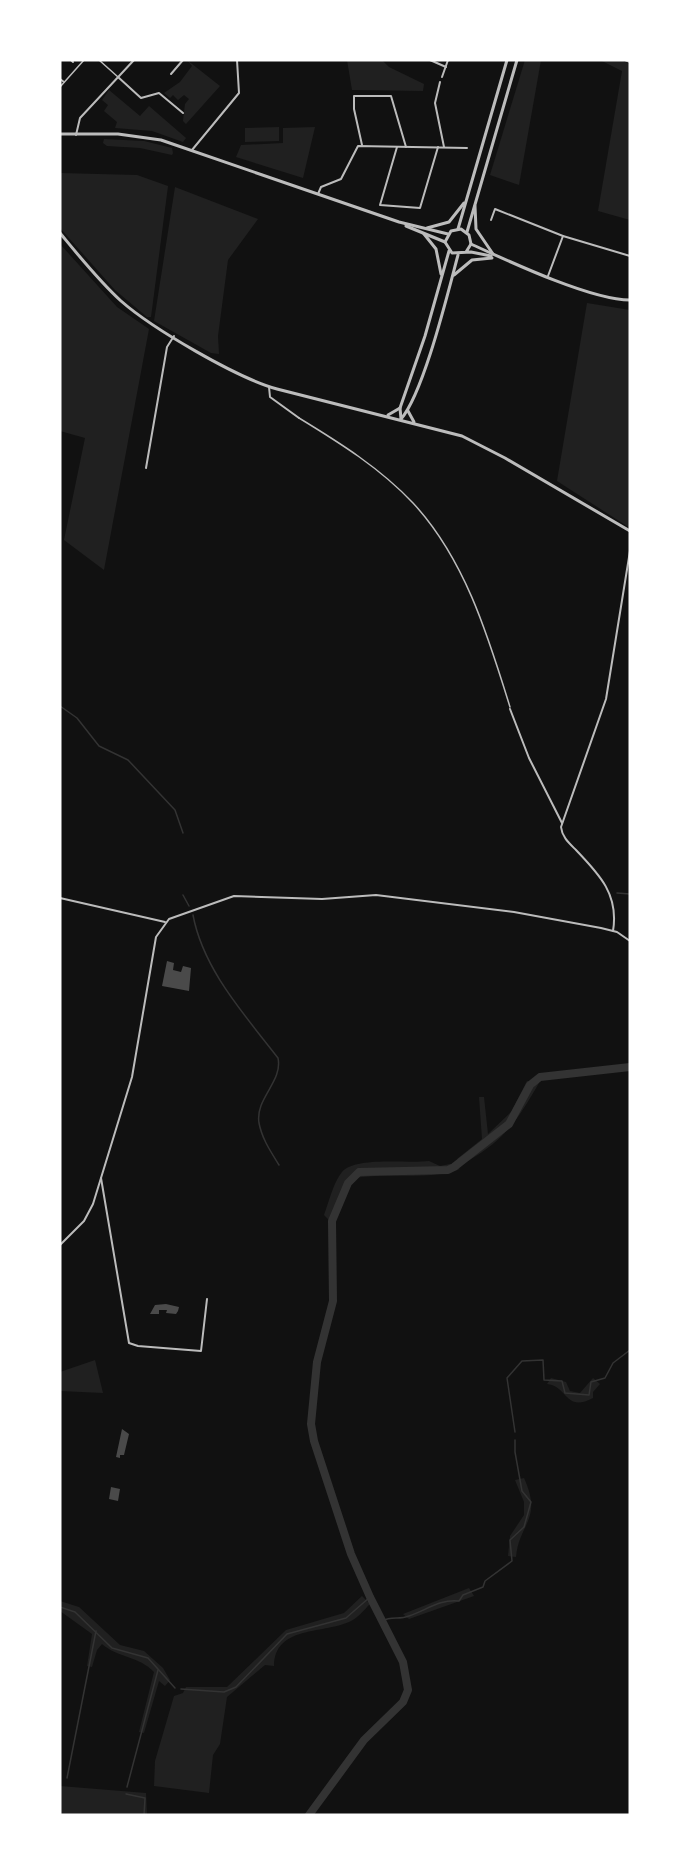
<svg xmlns="http://www.w3.org/2000/svg" width="690" height="1875" font-family="'Noto Serif',serif">
<style>
.green{fill:#202020}
.lines{fill:none;stroke-linecap:round;stroke-linejoin:round}
.stream{stroke:#333;stroke-width:1.5}
.river{stroke:#333;stroke-width:8}
.building{fill:#4a4a4a}
.service{stroke:#bcbcbc;stroke-width:1.5}
.pedestrian{stroke:#bcbcbc;stroke-width:1.5}
.minor{stroke:#bcbcbc;stroke-width:2}
.tertiary{stroke:#bcbcbc;stroke-width:3}
</style>
<rect width="100%" height="100%" fill="#111"/>
<!-- green -->
<g class="green">
<polygon points="187,60 220,86 186,124 183,121 185,104 189,99 184,95 178,100 173,95 170,98 164,93 180,82 192,66"/>
<polygon points="347,60 382,60 389,67 424,84 423,91 352,90"/>
<polygon points="525,60 541,60 519,185 490,175"/>
<polygon points="600,60 621,60 630,64 630,220 598,211 622,71"/>
<polygon points="109,90 140,116 149,106 186,138 183,142 152,131 115,128 117,122 104,111 108,105 102,100"/>
<polygon points="279,127 279,141 245,142 245,128"/>
<polygon points="315,127 303,178 236,157 241,145 283,143 283,128"/>
<polygon points="104,139 144,141 172,148 173,153 172,155 140,148 107,146 103,143"/>
<polygon points="60,173 137,175 168,186 151,317 147,317 115,290 60,228"/>
<polygon points="175,187 258,219 228,260 218,336 219,354 211,353 154,321"/>
<polygon points="60,244 117,307 149,329 104,570 64,540 85,438 60,431"/>
<polygon points="587,303 630,310 630,528 557,481"/>
<path d="M527 1081 539 1083C518 1119 506 1139 468 1161L457 1159 482 1139 479 1097H484L488 1134 511 1112Z"/>
<path d="M429 1161 440 1166 450 1164 460 1169C427 1181 389 1172 353 1178L330 1221 324 1215C329 1202 333 1183 342 1172 356 1156 409 1164 429 1161Z"/>
<polygon points="95,1360 103,1393 60,1391 60,1372"/>
<path d="M551 1378 566 1382 570 1391 580 1393 593 1378 600 1384 593 1392V1398C565 1413 568 1386 547 1384Z"/>
<path d="M524 1478C543 1520 519 1523 516 1557L508 1556 510 1536 524 1515V1502L515 1480Z"/>
<polygon points="469,1588 474,1596 409,1619 403,1614"/>
<path d="M362 1596 370 1604C364 1610 357 1619 349 1622 321 1634 275 1626 274 1666L265 1665 227 1697 220 1744 213 1755 209 1793 154 1786 155 1761 174 1696 183 1693 186 1687H227L286 1630 344 1613Z"/>
<path d="M60 1601 79 1607 120 1645 144 1651 163 1668 170 1680 165 1686 159 1681 144 1733 139 1732 154 1672C139 1656 118 1658 102 1644L97 1650 92 1667 87 1666 92 1634 60 1611Z"/>
<polygon points="60,1786 146,1793 147,1815 60,1815"/>
</g>
<g class="lines">
<!-- stream -->
<g class="stream">
<polyline points="60,706 77,718 99,746 128,760 175,810 183,833"/>
<polyline points="617,893 630,894"/>
<polyline points="183,895 189,906"/>
<path d="M193 915C203 969 244 1014 278 1058 283 1082 255 1098 259 1123 262 1139 271 1152 279 1165"/>
<polyline points="515,1432 507,1378 522,1361 543,1360 544,1380 562,1381 565,1393 589,1395 591,1382 605,1378 613,1363 630,1350"/>
<polyline points="60,1607 75,1612 112,1648 148,1658 175,1688"/>
<path d="M382 1621C392 1616 399 1620 409 1616 427 1610 439 1599 459 1601L463 1595 483 1587 485 1581 512 1561 510 1540 524 1527 531 1502 522 1491 515 1452V1440"/>
<polyline points="181,1689 224,1692 236,1687 287,1634 346,1618 370,1597"/>
<polyline points="67,1778 96,1631"/>
<polyline points="127,1787 158,1670"/>
<polyline points="126,1794 145,1798 144,1815"/>
</g>
<!-- river -->
<polyline class="river" points="309,1815 364,1740 403,1702 408,1690 403,1662 370,1597 351,1554 314,1441 311,1424 317,1362 333,1301 332,1221 348,1183 359,1172 448,1170 454,1167 509,1124 530,1085 540,1077 630,1067"/>
</g>
<!-- building -->
<g class="building">
<polygon points="167,961 174,963 173,970 181,972 183,966 191,968 189,991 162,986"/>
<polygon points="166,1304 179,1307 178,1311 176,1314 166,1313 167,1310 159,1310 159,1314 150,1314 155,1305"/>
<polygon points="122,1429 129,1434 124,1455 120,1455 120,1458 116,1457"/>
<polygon points="111,1487 120,1489 118,1501 109,1499"/>
</g>
<g class="lines">
<!-- service -->
<path class="service" d="M299 418C340 443 380 468 413 503 465 559 488 636 510 707"/>
<!-- pedestrian -->
<g class="pedestrian">
<polyline points="99,60 118,77"/>
<polyline points="60,87 84,60"/>
</g>
<!-- minor -->
<g class="minor">
<polyline points="71,60 73,62"/>
<polyline points="430,60 446,67"/>
<polyline points="625,60 630,62"/>
<polyline points="171,74 183,60"/>
<polyline points="118,77 141,98 159,93 183,113"/>
<polyline points="442,77 448,60"/>
<polyline points="60,79 64,82"/>
<polyline points="440,82 435,103 444,147"/>
<polyline points="76,135 80,118 134,60"/>
<polyline points="362,145 354,109 354,96 391,96 406,147"/>
<polyline points="397,147 380,205 420,208 438,147"/>
<polyline points="192,150 239,93 237,60"/>
<polyline points="318,194 321,187 341,179 358,146 467,148"/>
<polyline points="491,220 495,209 563,236 630,256"/>
<polyline points="548,276 563,236"/>
<polyline points="269,387 270,397 299,418"/>
<polyline points="146,468 167,347 174,336"/>
<polyline points="510,709 529,758 562,823"/>
<polyline points="60,898 165,922"/>
<path d="M613 931C619 895 600 875 576 850 569 843 562 837 561 827L606 699 630 551"/>
<polyline points="101,1178 129,1343 138,1346 201,1351 207,1299"/>
<polyline points="60,1245 84,1221 93,1204 132,1077 156,937 169,919 234,896 322,899 376,895 514,912 601,928 617,932 630,941"/>
</g>
<!-- tertiary -->
<g class="tertiary">
<polyline points="60,134 118,134 161,140 399,222 448,234"/>
<polyline points="475,206 476,229 493,254"/>
<polyline points="406,226 445,242"/>
<polyline points="427,228 449,222 464,203"/>
<polyline points="458,229 507,60"/>
<polyline points="467,232 517,60"/>
<path d="M60 233C79 256 99 281 121 301 153 329 237 378 277 389L462 436 505 458 630 531"/>
<polyline points="424,234 436,249 441,274"/>
<path d="M471 244C508 261 591 300 630 300"/>
<polyline points="466,252 471,244 469,235 461,229 451,231 445,242 452,253 471,252 491,256"/>
<polyline points="454,275 472,260 492,258"/>
<polyline points="408,411 414,422"/>
<polyline points="388,415 400,408"/>
<polyline points="401,419 400,408 425,336 449,251"/>
<path d="M401 419C424 392 448 292 458 255"/>
</g>
</g>
<!-- border -->
<rect width="690" height="1875" fill="none" stroke="#ffffff" stroke-width="123"/>
</svg>
